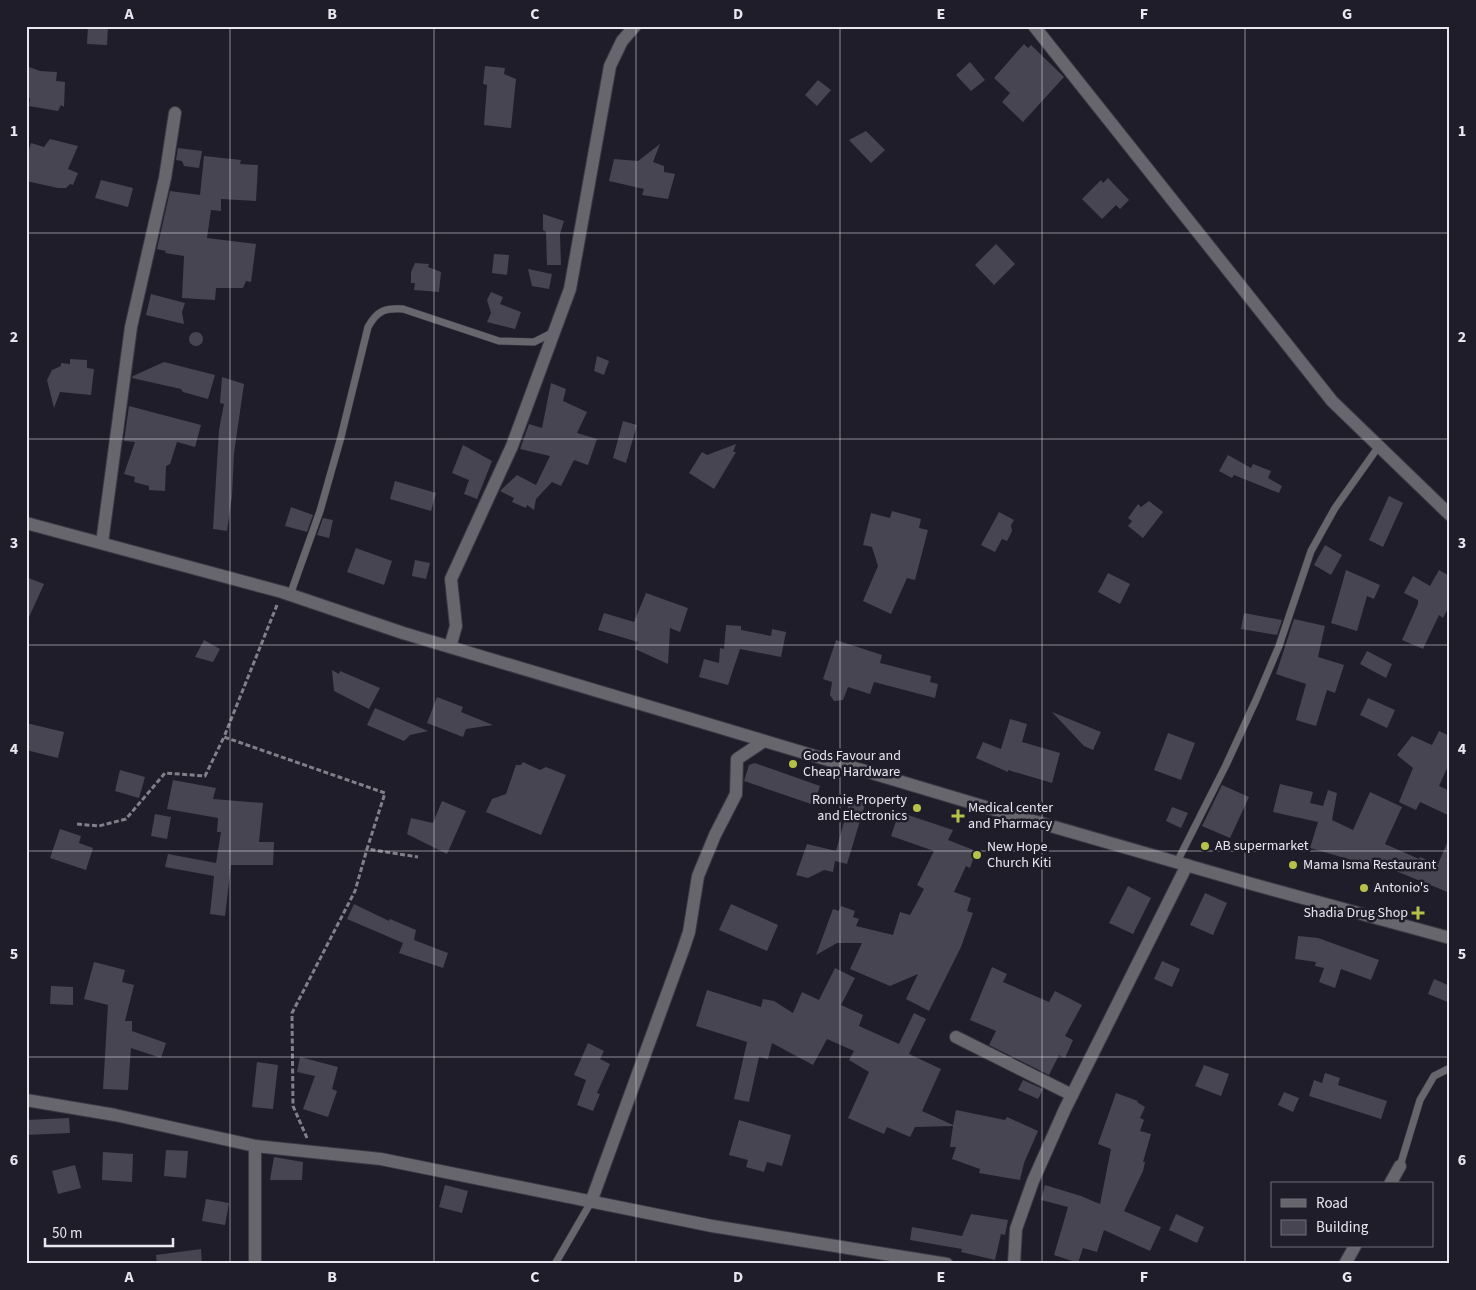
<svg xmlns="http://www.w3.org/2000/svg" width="1476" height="1290" font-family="'Source Sans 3',sans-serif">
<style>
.building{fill:#484553}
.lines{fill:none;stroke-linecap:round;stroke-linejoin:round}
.service-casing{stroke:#3b3945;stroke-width:8}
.minor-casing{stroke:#3b3945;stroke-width:14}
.path{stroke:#817f89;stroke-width:3;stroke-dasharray:5 2.5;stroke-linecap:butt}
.service{stroke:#67666c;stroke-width:7}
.minor{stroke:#67666c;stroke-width:12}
.grid{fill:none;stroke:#e8e7ef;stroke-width:1;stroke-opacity:0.55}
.poi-dot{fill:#b6c149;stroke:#1f1d29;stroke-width:2}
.labels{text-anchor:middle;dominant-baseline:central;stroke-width:5;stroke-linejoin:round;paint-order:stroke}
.poi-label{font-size:14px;fill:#e8e7ef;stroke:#1f1d29;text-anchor:start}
.neatline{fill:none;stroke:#e8e7ef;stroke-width:2}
.grid-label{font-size:16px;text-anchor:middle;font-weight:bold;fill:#e8e7ef}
</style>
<rect width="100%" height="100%" fill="#1f1d29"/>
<!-- building -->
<g class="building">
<polygon points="88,26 108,26 107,45 87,44"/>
<polygon points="1024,44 1028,48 1031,45 1064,77 1023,122 1002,102 1010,93 994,78"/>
<polygon points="970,62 985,80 971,91 956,75"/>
<polygon points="26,66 40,71 57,72 56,81 65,82 64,107 61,105 58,111 29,106 30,98 26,98"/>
<polygon points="485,66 505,68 504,74 516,79 511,128 484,125 487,85 483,84"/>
<polygon points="818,80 831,90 817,106 805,95"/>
<polygon points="866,131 885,150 871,163 849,140"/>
<polygon points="50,139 78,146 68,169 78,173 73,185 70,184 66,188 58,188 26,181 26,159 31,143 44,147"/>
<polygon points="660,144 653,162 664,166 664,172 675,174 668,199 642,195 644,189 609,181 614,159 638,161"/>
<polygon points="178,148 202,151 199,168 184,166 182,161 176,160"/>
<polygon points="204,156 241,160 240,164 258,165 256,201 221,199 221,211 211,210 207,238 256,244 251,282 246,281 243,288 216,288 215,300 182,298 184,256 165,253 166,251 157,249 170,191 200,195"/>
<polygon points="1108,178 1129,200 1120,209 1116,205 1102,219 1082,199 1101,180 1103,183"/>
<polygon points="101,180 133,188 128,207 95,198"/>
<polygon points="543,214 564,221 560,234 561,265 547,265 546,232 543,230"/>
<polygon points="996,244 1015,264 994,285 975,265"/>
<polygon points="494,254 509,255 507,275 492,273"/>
<polygon points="415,263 429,264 428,267 441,272 439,292 414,290 415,283 411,283 411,272"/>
<polygon points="528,269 552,274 549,289 532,286"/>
<polygon points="491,292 503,297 500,304 521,312 515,329 487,322 491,313 487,300"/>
<polygon points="151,294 185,303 182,312 184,324 146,315"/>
<circle cx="196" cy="339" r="7"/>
<polygon points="597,356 609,361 604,375 594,371"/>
<polygon points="70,359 87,360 87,368 94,369 91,395 60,392 54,408 47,380 52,370 61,366 61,363 70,364"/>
<polygon points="164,362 215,375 208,399 183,392 181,389 132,378 133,376"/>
<polygon points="222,377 244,384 234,453 232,496 227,531 213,529 219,430 224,404 220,403"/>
<polygon points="551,383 566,389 563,401 587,412 577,433 597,439 588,465 574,460 561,486 552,482 536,499 534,510 527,505 526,508 512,502 514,498 500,491 517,475 536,485 550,456 520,449 529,424 542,428"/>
<polygon points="129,406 201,425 195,447 177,442 170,464 166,466 165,491 149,490 149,486 134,482 135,477 124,474 135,442 124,441"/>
<polygon points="623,421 637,425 626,463 613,458"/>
<polygon points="736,444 733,452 736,452 714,489 689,473 702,452 707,455"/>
<polygon points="463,445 492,461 477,499 464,494 469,480 452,473"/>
<polygon points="1228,455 1251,468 1253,464 1271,471 1268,478 1282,486 1279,493 1234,475 1232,478 1219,471"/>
<polygon points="395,481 436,493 431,511 390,499"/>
<polygon points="1389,496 1403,503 1383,547 1369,540"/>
<polygon points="1149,501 1163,512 1143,538 1128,526 1132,521 1128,518 1138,504 1141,507"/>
<polygon points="291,507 313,515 307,532 285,526"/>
<polygon points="892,511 921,519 919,528 928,530 915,580 907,578 891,614 863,601 878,566 872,547 863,545 871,513 890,518"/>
<polygon points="999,512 1014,520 1011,525 1012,531 1007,541 1002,539 995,552 981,545"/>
<polygon points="323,518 333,520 329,538 317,535"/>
<polygon points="1325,545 1342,555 1331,575 1314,565"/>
<polygon points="356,548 392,561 384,585 347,572"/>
<polygon points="415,560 430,563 426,579 412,576"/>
<polygon points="1346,570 1380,585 1374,599 1367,596 1357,631 1331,623"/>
<polygon points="1439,570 1450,576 1450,605 1443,618 1439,615 1423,649 1402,640 1418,604 1418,600 1404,593 1413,576 1430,586"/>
<polygon points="1108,573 1130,584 1120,604 1098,592"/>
<polygon points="26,577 44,584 26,624"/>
<polygon points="646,593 688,608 680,632 670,628 668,664 635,649 638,642 598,630 604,613 634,622"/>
<polygon points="1244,613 1282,620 1277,635 1241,629"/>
<polygon points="1294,619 1325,626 1318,657 1344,665 1335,693 1327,690 1316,726 1296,720 1306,684 1276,674"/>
<polygon points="726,625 741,626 741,630 771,636 772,629 786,632 781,657 740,649 728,685 699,677 704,659 719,663 720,648 724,649"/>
<polygon points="204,640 220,649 213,662 195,657"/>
<polygon points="836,640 882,655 880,663 931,676 930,682 938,684 935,698 874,682 870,694 848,687 843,700 834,701 830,695 832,682 823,679"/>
<polygon points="1367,651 1392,664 1386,678 1360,664"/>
<polygon points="332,670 339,674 340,671 380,688 369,709 334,691"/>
<polygon points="437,697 463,707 461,712 493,725 466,729 463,737 427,723"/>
<polygon points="1368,698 1395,710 1387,728 1360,715"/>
<polygon points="375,708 428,731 410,735 404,741 367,725"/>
<polygon points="1052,712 1101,732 1093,750 1084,746"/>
<polygon points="1010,719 1027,724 1022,742 1060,753 1052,783 1008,770 1008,772 976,758 983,742 1001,749"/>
<polygon points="26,723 64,732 58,758 26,750"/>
<polygon points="1439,731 1450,736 1450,762 1439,786 1450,791 1450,816 1420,802 1416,810 1399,802 1413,768 1397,755 1412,736 1432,745"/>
<polygon points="1168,733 1195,743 1181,780 1154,770"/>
<polygon points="523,762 540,770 546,767 566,775 541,835 486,812 492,799 506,794 516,765 521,765"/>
<polygon points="755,763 820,786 814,805 744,781 749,765"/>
<polygon points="120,770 145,777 139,798 115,791"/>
<polygon points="173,780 216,788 213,799 263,803 259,842 274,842 273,865 231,865 225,916 210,914 214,876 165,867 168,854 216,863 221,832 217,832 218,818 167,809"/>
<polygon points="1280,784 1313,792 1310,803 1323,806 1328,790 1337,793 1332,820 1353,830 1370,792 1402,807 1385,844 1419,859 1420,857 1438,864 1450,836 1450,893 1381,865 1380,868 1310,848 1318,822 1273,812"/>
<polygon points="1222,785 1249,797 1230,838 1202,826"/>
<polygon points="851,796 866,801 847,864 835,861 833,872 824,870 808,878 796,875 807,844 836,851"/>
<polygon points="442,801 466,811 447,854 407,834 411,818 433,823"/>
<polygon points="1172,807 1188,813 1181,828 1166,821"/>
<polygon points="899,812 953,830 948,840 976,851 970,868 966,866 954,892 971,898 967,911 973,913 961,947 929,1011 906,999 918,974 890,986 850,969 862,943 837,943 816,955 833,909 839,911 841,906 855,911 853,917 859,919 856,926 893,935 900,912 910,915 924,889 917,885 934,851 891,836"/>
<polygon points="155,814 171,817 167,839 151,836"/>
<polygon points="60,829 81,836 79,843 93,848 86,870 50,858"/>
<polygon points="1128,886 1151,898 1133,934 1109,923"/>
<polygon points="1205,893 1227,903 1213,935 1190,925"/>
<polygon points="354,904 389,921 390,919 416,930 414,940 448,953 443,968 399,953 403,943 347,919"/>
<polygon points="731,904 778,925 767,951 719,930"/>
<polygon points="1298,936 1318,938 1379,960 1371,980 1341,969 1335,988 1319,982 1324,968 1315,966 1316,962 1295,959"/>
<polygon points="1162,961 1180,969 1172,987 1154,979"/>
<polygon points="94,962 125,970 122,982 134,985 125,1021 132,1021 132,1031 166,1043 161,1058 131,1048 128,1090 103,1089 108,1005 84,999"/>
<polygon points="992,967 1007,974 1003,982 1049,1002 1055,991 1082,1005 1065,1036 1073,1040 1065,1058 1059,1055 1049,1075 989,1045 996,1031 970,1020"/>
<polygon points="835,968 855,978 841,1005 863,1015 859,1026 899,1044 914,1013 926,1019 909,1054 941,1069 922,1111 953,1125 956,1110 1005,1120 1007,1117 1038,1131 1024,1163 1020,1180 979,1173 980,1169 952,1159 956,1147 950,1147 953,1126 915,1127 910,1137 887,1127 884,1134 848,1118 869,1072 849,1060 854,1051 827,1039 813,1065 772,1043 768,1059 759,1057 749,1102 734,1099 747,1042 696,1026 707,990 761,1007 763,999 774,1001 793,1013 802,992 819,1000"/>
<polygon points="1434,979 1450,986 1450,1003 1428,994"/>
<polygon points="51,986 73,987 73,1005 50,1004"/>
<polygon points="588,1043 604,1051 600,1059 610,1064 597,1093 600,1094 593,1111 577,1105 586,1080 574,1075"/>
<polygon points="300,1057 338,1067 332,1089 337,1091 328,1117 303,1109 315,1076 297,1072"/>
<polygon points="257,1062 278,1065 273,1109 252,1107"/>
<polygon points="1204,1065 1229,1074 1221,1096 1195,1086"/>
<polygon points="1325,1073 1340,1078 1338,1085 1387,1101 1381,1119 1309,1096 1314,1080 1322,1083"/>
<polygon points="1023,1080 1043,1089 1038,1099 1018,1090"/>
<polygon points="1284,1092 1299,1098 1293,1112 1278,1105"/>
<polygon points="1116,1093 1138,1101 1137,1102 1145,1107 1140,1118 1144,1120 1140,1131 1151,1134 1143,1162 1145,1162 1143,1171 1124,1211 1161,1227 1150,1251 1104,1230 1097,1252 1083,1248 1078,1263 1054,1255 1068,1207 1041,1200 1045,1185 1081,1196 1100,1204 1111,1149 1098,1144"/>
<polygon points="69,1118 70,1133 26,1135 26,1120"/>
<polygon points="739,1120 791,1135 782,1166 767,1162 764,1172 746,1167 748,1160 729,1155"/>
<polygon points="166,1150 188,1151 186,1178 164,1176"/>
<polygon points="103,1152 133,1154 132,1182 102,1180"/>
<polygon points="274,1157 303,1162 302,1180 270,1180"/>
<polygon points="75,1165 81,1188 58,1194 52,1171"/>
<polygon points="445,1185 468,1191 462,1213 439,1207"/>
<polygon points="206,1199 229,1203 225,1225 202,1221"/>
<polygon points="971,1214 1008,1220 1005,1235 1001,1234 995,1260 961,1252 962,1249 910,1240 912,1227 962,1236"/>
<polygon points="1176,1214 1204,1227 1197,1243 1169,1230"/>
<polygon points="201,1249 202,1264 157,1264 156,1255"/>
</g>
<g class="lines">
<!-- service casing -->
<g class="service-casing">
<g id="service">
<path d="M290 595 320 511 341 437 368 327C377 311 384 308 403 309L499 341 534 342 554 332"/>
<polyline points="1177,862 1226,765 1256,700 1279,646 1311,551 1335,508 1379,446"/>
<polyline points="1400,1166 1420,1100 1434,1076 1450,1068"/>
<polyline points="555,1264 591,1202"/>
</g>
</g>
<!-- minor casing -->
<g class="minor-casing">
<g id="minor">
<polyline points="1034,26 1332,401 1450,515"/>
<polyline points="26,523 282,592 403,633 999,811 1252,884 1450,938"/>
<polyline points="102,543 131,327 165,178 175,113"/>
<polyline points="450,647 456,626 451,579 512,446 570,289 610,66 622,41 635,26"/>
<polyline points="956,1037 1072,1095"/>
<polyline points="26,1100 115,1115 255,1146 381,1159 712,1226 947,1264"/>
<polyline points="255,1146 255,1264"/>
<polyline points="1390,1184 1400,1166"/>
<polyline points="591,1202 683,950 689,932 698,876 715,835 736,794 737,759 764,741"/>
<polyline points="1014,1264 1016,1229 1033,1181 1065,1109 1187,865"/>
<polyline points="1345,1264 1355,1246"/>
</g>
</g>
<!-- path -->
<g class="path">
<polyline points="277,605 224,737 385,793 367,849 418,857"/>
<polyline points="77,824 99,826 126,819 165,773 205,776 224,737"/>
<polyline points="307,1138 293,1106 292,1013 355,891 367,849"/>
</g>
<!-- service -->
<use href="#service" class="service"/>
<!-- minor -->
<use href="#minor" class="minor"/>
</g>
<!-- grid -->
<path class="grid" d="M230 26V1264M434 26V1264M636 26V1264M840 26V1264M1042 26V1264M1245 26V1264M26 233H1450M26 439H1450M26 645H1450M26 851H1450M26 1057H1450"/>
<!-- markers -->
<g class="poi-dot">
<circle cx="793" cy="764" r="5"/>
<circle cx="917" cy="808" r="5"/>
<path d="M955.5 808.5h5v5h5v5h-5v5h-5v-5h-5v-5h5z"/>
<circle cx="1205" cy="846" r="5"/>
<circle cx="977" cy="855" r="5"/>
<circle cx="1293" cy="865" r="5"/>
<circle cx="1364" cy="888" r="5"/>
<path d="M1415.5 905.5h5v5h5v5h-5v5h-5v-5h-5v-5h5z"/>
</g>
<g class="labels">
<!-- poi labels -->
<g class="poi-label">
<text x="803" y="756">Gods Favour and<tspan x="803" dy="16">Cheap Hardware</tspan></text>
<text x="907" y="800" text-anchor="end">Ronnie Property<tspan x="907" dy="16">and Electronics</tspan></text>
<text x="968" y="808">Medical center<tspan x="968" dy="16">and Pharmacy</tspan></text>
<text x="1215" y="846">AB supermarket</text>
<text x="987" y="847">New Hope<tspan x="987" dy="16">Church Kiti</tspan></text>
<text x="1303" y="865">Mama Isma Restaurant</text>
<text x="1374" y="888">Antonio's</text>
<text x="1408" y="913" text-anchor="end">Shadia Drug Shop</text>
</g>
</g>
<!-- border -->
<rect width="1476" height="1290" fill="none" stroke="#1f1d29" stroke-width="55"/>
<!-- legend -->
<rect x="1271" y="1182" width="162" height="65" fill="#1f1d29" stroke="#6f6e78"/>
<rect x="1281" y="1199" width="25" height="8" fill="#67666c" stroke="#6f6e78"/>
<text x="1316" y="1208" font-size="15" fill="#e8e7ef">Road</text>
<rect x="1281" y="1220" width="25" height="15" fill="#484553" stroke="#6f6e78"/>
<text x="1316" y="1232" font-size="15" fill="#e8e7ef">Building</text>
<!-- scale -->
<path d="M45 1238v8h128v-8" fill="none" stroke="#e8e7ef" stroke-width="2.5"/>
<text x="52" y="1238" font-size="15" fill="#e8e7ef" stroke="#1f1d29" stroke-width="4" paint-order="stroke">50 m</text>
<rect x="28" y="28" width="1420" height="1234" class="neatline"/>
<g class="grid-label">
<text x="129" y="19">A</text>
<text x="332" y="19">B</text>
<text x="535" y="19">C</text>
<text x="738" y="19">D</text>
<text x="941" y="19">E</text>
<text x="1144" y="19">F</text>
<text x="1347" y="19">G</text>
<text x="14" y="136">1</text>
<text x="1462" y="136">1</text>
<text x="14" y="342">2</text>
<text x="1462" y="342">2</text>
<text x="14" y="548">3</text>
<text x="1462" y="548">3</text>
<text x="14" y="754">4</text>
<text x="1462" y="754">4</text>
<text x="14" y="959">5</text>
<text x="1462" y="959">5</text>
<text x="14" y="1165">6</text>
<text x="1462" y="1165">6</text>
<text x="129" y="1282">A</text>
<text x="332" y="1282">B</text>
<text x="535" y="1282">C</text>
<text x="738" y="1282">D</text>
<text x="941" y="1282">E</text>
<text x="1144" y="1282">F</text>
<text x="1347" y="1282">G</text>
</g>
</svg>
